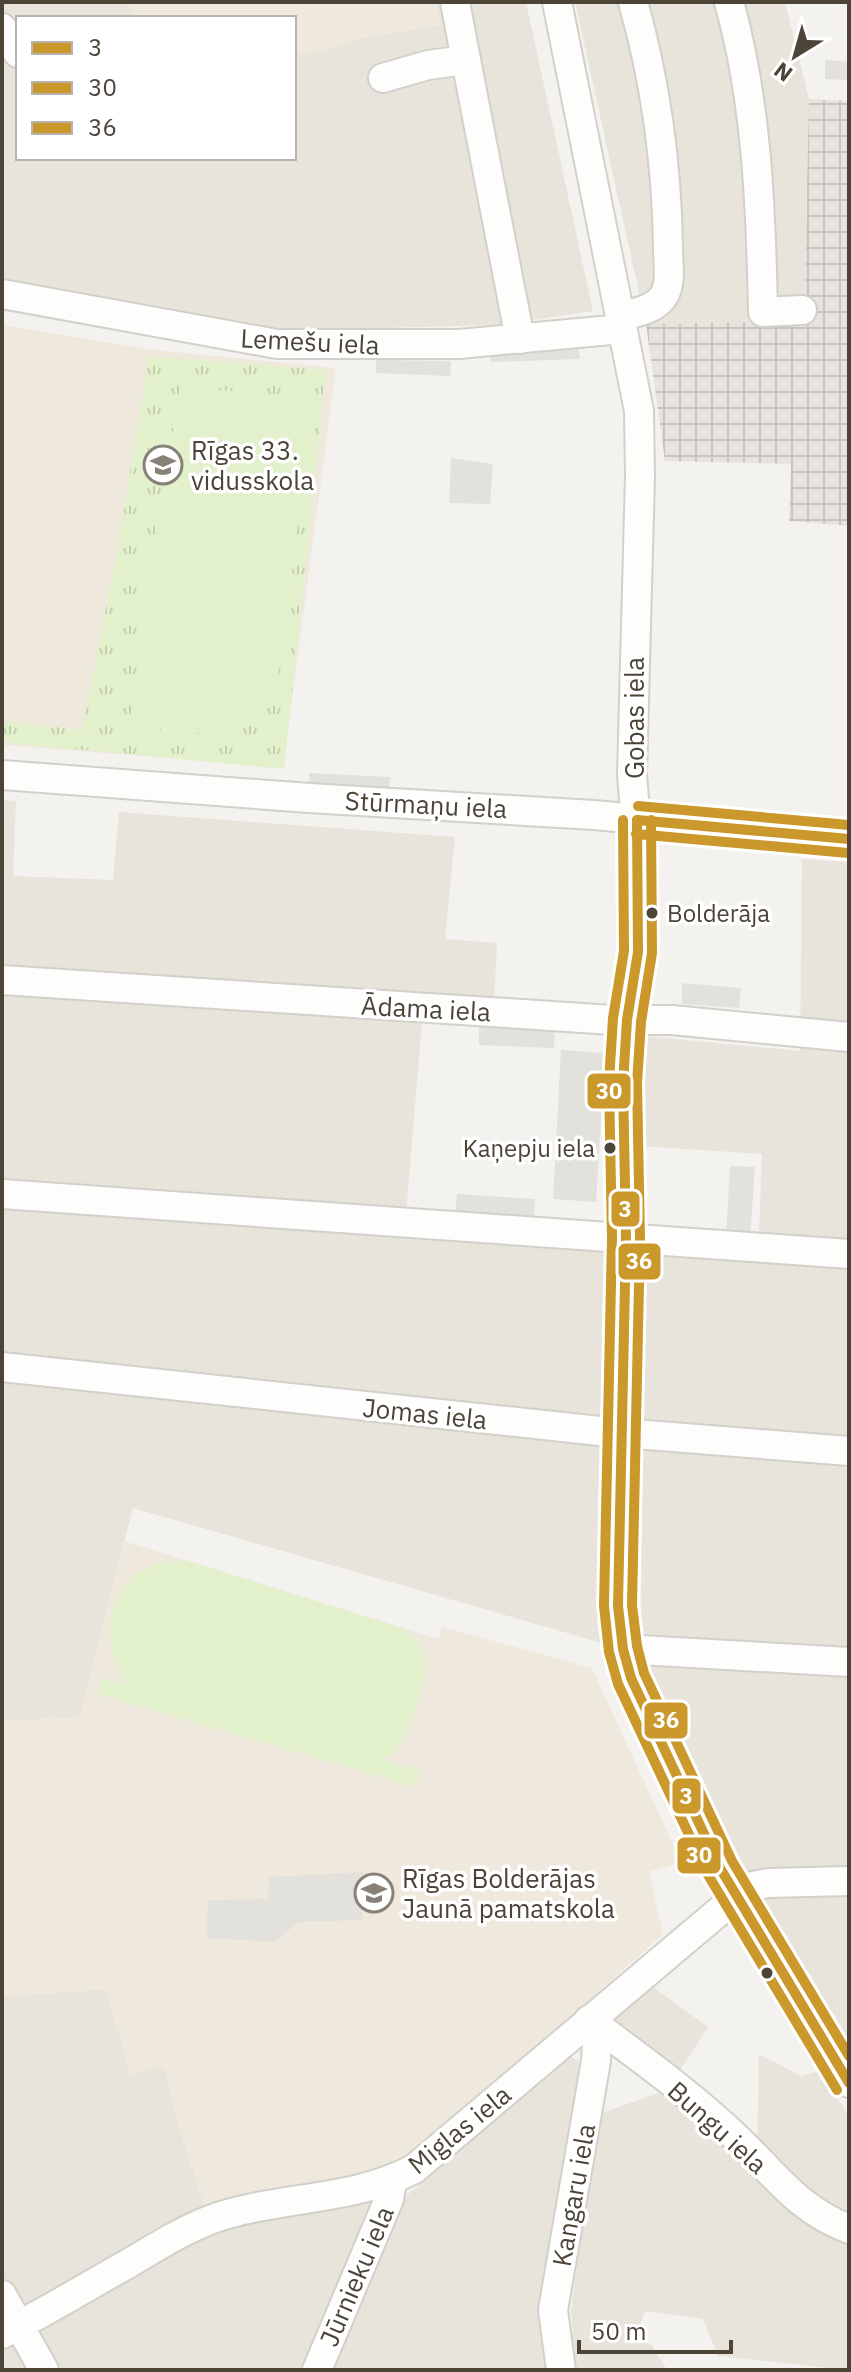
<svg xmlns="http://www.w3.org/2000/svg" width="851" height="2372" font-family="'IBM Plex Sans',sans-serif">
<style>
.residential{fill:#e8e4db}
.industrial{fill:url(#industrial-grid)}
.education{fill:#efe9dd}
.grass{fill:url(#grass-tufts)}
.pitch{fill:#e2f0cc}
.parking{fill:#e3e1dc}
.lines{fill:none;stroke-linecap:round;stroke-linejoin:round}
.minor-casing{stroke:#d2d0cb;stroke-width:32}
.minor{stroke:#fdfdfc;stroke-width:28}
.bus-1-casing{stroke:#fff;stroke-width:16}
.bus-2-casing{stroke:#fff;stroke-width:16}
.bus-3-casing{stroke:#fff;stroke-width:16}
.bus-1{stroke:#ca982b;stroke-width:10}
.bus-2{stroke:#ca982b;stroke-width:10}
.bus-3{stroke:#ca982b;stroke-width:10}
.bus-dot{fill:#4c4437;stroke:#fff;stroke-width:3}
.labels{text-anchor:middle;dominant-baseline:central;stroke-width:7;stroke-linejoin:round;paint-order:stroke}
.bus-label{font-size:24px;fill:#4c4437;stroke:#fff;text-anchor:start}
.street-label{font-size:26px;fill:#4c4437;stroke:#fff}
.poi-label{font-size:26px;fill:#4c4437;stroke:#fff;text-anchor:start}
.line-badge{stroke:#fff;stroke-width:3}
.badge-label{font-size:22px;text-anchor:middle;font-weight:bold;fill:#fff}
</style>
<defs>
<pattern id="industrial-grid" width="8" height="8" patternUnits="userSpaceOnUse" patternTransform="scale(2)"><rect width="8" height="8" fill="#e7e2dd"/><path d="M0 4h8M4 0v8" fill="none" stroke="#c8c3be"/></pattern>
<pattern id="grass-tufts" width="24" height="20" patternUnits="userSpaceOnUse" patternTransform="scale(2)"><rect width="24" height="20" fill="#e2f0cc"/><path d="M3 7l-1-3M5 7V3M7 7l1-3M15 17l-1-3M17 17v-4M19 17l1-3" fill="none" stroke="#c4cfb0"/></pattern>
</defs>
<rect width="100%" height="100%" fill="#f4f2ee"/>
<!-- residential -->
<g class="residential">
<polygon points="2,2 125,2 133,18 18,18 18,158 294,158 294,52 306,55 352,43 351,40 439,25 437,2 526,2 593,311 499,325 261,331 2,286"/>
<polygon points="575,2 785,2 809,99 804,323 646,324"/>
<polygon points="2,800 16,801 13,876 113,880 119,812 455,837 445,939 497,943 494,1002 423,1000 2,966"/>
<polygon points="802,859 849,862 849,2044 744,1875 647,1663 641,1640 643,1254 758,1259 762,1154 639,1146 644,1036 800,1051"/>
<polygon points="2,994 422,1023 406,1214 2,1184"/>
<polygon points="2,1207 611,1251 606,1425 2,1354"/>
<polygon points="2,1378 605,1447 602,1643 133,1508 79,1718 2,1721"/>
<polygon points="653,1987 708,2027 674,2079 608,2024"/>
<polygon points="106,1989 131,2074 165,2066 180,2130 206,2210 22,2314 2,2278 2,1996"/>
<polygon points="759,2054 801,2076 820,2071 849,2116 849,2215 791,2187 757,2152"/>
<polygon points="569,2056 585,2064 554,2370 325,2370 399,2202"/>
<polygon points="667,2090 849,2236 849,2370 718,2356 703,2319 645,2311 636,2337 651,2344 667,2370 576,2370 571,2311 596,2115"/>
<polygon points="381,2202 308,2370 54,2370 32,2332 191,2237 295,2206"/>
<polygon points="11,2344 27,2370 2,2370 2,2349"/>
</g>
<!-- industrial -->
<polygon class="industrial" points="809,99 849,101 849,526 789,521 791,464 665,461 646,324 804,322"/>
<!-- education -->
<g class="education">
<polygon points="125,2 437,2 440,25 352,40 352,44 306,55 294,52 294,18 133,18"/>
<polygon points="2,325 156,350 336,368 283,767 2,745"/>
<polygon points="124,1541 439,1639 442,1627 592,1668 681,1862 649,1872 663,1934 412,2159 375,2177 229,2198 206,2210 180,2130 165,2067 131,2074 106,1989 2,1996 2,1721 79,1718"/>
</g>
<!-- grass -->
<polygon class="grass" points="149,356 326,370 284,769 2,742 2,721 82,730 116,558"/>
<!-- pitch -->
<g class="pitch">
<path d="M180 386 315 399 276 691C270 699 265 709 257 716 229 743 186 740 162 711L159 739 127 738 151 577 145 576 149 543 156 544Z"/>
<path d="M185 1560 401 1628C412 1636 421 1643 425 1657 430 1673 411 1728 401 1743 396 1751 390 1755 382 1759L420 1771 416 1787 97 1694 102 1678 129 1685C101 1654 102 1593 143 1571 157 1563 170 1561 185 1560Z"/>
</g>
<!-- parking -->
<g class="parking">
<polygon points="825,60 849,62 849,80 825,79"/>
<polygon points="578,345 580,359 491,362 490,349"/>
<polygon points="376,360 451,361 450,376 376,373"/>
<polygon points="451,458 493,464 490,504 449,503"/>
<polygon points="309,773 390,777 389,792 309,788"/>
<polygon points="682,983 741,988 739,1008 682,1004"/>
<polygon points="479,1023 555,1026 554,1048 479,1045"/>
<polygon points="561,1050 605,1053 596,1202 553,1199"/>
<polygon points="730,1166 755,1167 750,1238 726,1237"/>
<polygon points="457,1194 535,1199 533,1232 454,1227"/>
<polygon points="363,1872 362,1920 298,1922 276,1942 206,1938 208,1900 268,1899 269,1877"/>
</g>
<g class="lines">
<!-- minor casing -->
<g class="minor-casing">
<g id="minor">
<polyline points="455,2 466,60"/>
<polyline points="557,2 639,411 640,476 632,775 639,862 638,952 627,1020 623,1083 626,1238 618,1606 623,1649 631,1678 720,1868 849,2083"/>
<path d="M729 2C757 102 761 209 763 312L802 310"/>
<polyline points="2,28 18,53"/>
<polyline points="383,78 428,65 466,60 520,339"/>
<polyline points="2,294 277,344 459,344 622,329"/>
<path d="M620 316C634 313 654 310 663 297 672 284 668 264 668 249 667 165 656 83 633 2"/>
<polyline points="2,775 309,798 594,815 849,839"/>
<polyline points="2,980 613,1020 672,1020 849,1037"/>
<polyline points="2,1194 849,1254"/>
<polyline points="2,1367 609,1432 849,1451"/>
<polyline points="623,1649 849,1662"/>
<path d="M589 2020C640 2058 693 2096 739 2140 776 2176 799 2210 849 2229"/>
<polyline points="2,2295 44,2370"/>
<path d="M2 2334C46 2312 88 2286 131 2262 158 2246 188 2227 218 2217 283 2196 353 2201 414 2169L748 1887 768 1883 849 1881"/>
<polyline points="317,2370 389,2199 392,2181"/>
<polyline points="561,2370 553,2310 596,2061 597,2041 589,2020"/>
</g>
</g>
<!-- minor -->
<use href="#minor" class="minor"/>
<!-- bus-1 casing -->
<g class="bus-1-casing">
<g id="bus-1">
<polyline points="637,820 638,952 627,1020 623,1083 626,1238 618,1606 623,1649 631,1678 720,1868 849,2083"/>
<polyline points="637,820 849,839"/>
</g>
</g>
<!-- bus-2 casing -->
<g class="bus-2-casing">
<g id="bus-2">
<polyline points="623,820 624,951 613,1018 609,1082 612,1238 604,1606 609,1652 618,1684 708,1875 837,2090"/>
<polyline points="636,834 848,853"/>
</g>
</g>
<!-- bus-3 casing -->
<g class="bus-3-casing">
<g id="bus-3">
<polyline points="638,806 849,825"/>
<polyline points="651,820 652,953 641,1022 637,1083 640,1238 632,1605 637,1646 644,1673 732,1861 849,2056"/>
</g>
</g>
<!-- bus-1 -->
<use href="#bus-1" class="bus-1"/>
<!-- bus-2 -->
<use href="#bus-2" class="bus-2"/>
<!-- bus-3 -->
<use href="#bus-3" class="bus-3"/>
</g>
<!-- icons -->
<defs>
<g id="school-ring" transform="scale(2)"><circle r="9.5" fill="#fff" stroke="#878177" stroke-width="1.5"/><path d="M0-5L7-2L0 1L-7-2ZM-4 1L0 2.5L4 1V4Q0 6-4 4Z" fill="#878177"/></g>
</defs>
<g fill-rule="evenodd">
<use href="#school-ring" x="163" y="465"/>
<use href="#school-ring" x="374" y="1893"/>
</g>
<!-- markers -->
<g class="bus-dot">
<circle cx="652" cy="913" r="7"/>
<circle cx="610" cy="1148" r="7"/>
<circle cx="767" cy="1973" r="7"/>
</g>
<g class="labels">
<!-- bus labels -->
<g class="bus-label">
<text x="667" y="913">Bolderāja</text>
<text x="595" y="1148" text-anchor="end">Kaņepju iela</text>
</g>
<!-- street labels -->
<g class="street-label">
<text transform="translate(310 341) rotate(3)">Lemešu iela</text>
<text transform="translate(634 718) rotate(-90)">Gobas iela</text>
<text transform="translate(426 804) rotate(3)">Stūrmaņu iela</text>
<text transform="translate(426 1008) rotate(3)">Ādama iela</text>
<text transform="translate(425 1413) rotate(6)">Jomas iela</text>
<text transform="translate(718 2127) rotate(42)">Bungu iela</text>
<text transform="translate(459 2129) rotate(-39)">Miglas iela</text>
<text transform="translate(573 2195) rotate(-80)">Kangaru iela</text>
<text transform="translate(356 2276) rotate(-67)">Jūrnieku iela</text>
</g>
<!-- poi labels -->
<g class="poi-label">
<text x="191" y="450">Rīgas 33.<tspan x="191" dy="30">vidusskola</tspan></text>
<text x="402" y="1878">Rīgas Bolderājas<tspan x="402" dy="30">Jaunā pamatskola</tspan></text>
</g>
</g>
<g class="line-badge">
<rect x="586" y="1072" width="46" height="38" rx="8" fill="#ca982b"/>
<rect x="610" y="1190" width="31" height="38" rx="8" fill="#ca982b"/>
<rect x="617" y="1242" width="45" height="39" rx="8" fill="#ca982b"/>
<rect x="643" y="1701" width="46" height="39" rx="8" fill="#ca982b"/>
<rect x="671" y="1777" width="31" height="38" rx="8" fill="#ca982b"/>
<rect x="676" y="1836" width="46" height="39" rx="8" fill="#ca982b"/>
</g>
<g class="badge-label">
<text x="609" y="1099">30</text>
<text x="625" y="1217">3</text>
<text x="639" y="1269">36</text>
<text x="666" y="1728">36</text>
<text x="686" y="1804">3</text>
<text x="699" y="1863">30</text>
</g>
<!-- border -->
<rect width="851" height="2372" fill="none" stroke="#4c4437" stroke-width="8"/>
<!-- legend -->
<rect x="16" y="16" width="280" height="144" fill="#ffffff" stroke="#b7b4af" stroke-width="2"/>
<rect x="32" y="42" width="40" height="12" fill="#ca982b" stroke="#b7b4af" stroke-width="2"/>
<text x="88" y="56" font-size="24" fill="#4c4437">3</text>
<rect x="32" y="82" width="40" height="12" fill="#ca982b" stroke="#b7b4af" stroke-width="2"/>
<text x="88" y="96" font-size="24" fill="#4c4437">30</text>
<rect x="32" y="122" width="40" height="12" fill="#ca982b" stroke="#b7b4af" stroke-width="2"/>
<text x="88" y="136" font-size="24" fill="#4c4437">36</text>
<!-- north arrow -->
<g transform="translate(795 56) rotate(217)" stroke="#ffffff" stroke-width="6" paint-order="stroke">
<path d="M0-6L14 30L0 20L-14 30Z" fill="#4c4437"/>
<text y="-12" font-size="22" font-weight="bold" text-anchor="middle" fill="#4c4437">N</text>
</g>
<!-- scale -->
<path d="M579 2340v12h152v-12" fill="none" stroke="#4c4437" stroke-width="4"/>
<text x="591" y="2340" font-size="24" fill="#4c4437" stroke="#ffffff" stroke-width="6" paint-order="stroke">50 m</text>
</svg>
